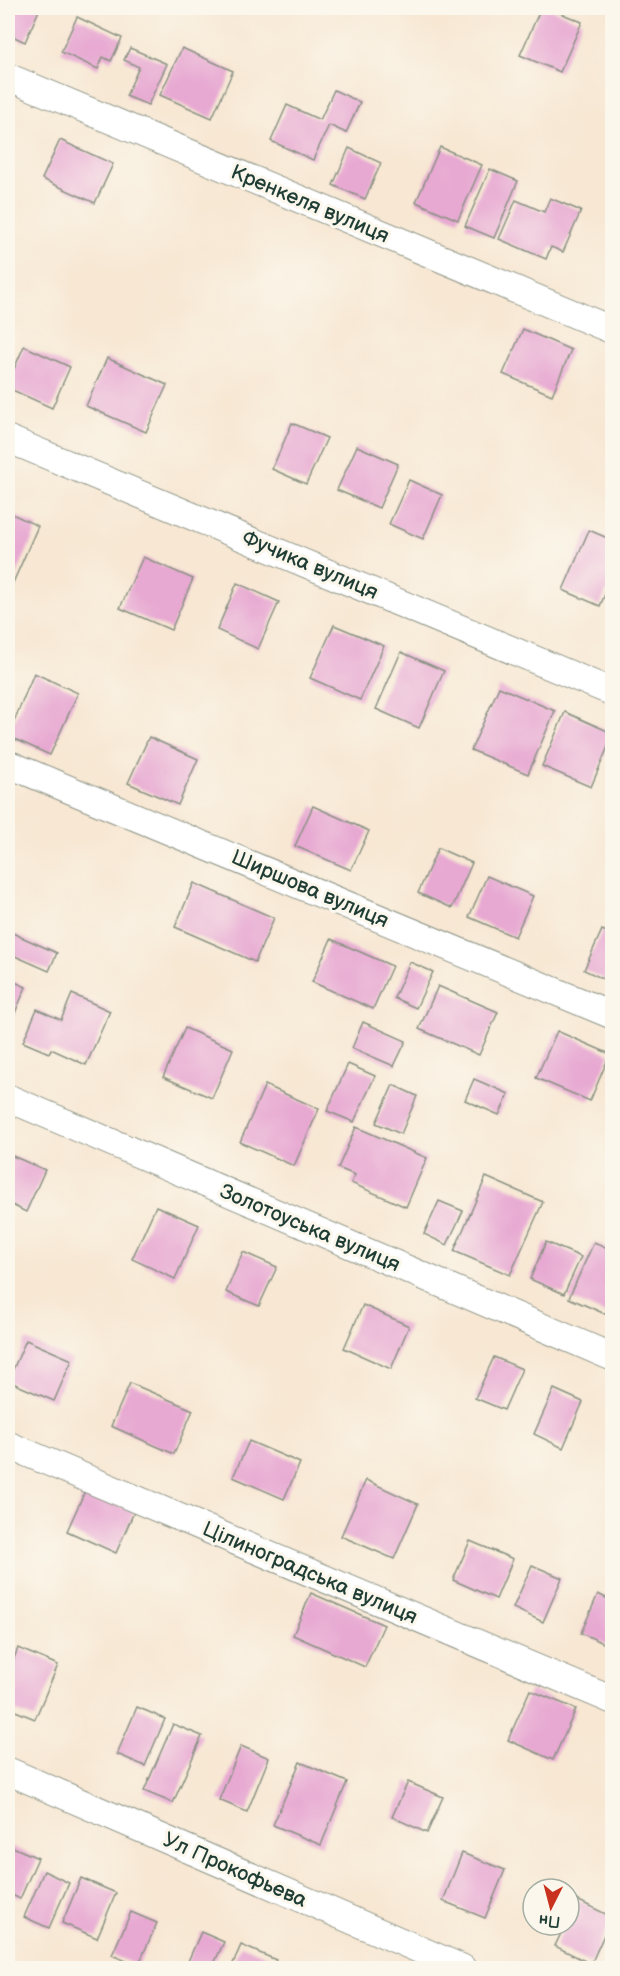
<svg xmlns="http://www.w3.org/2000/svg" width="620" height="1976" font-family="'Balsamiq Sans',sans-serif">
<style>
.building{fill:#e7a8d2}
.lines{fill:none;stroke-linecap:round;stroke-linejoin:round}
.minor-casing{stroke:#8b9284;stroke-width:29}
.minor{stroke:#fff;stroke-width:27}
.labels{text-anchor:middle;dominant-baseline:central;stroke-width:6;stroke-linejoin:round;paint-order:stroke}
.street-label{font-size:21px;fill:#1f3d34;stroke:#fbf7ec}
</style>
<rect width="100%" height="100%" fill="#fbf7ec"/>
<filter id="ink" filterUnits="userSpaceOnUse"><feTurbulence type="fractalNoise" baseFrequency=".0167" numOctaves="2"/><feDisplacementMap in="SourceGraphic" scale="12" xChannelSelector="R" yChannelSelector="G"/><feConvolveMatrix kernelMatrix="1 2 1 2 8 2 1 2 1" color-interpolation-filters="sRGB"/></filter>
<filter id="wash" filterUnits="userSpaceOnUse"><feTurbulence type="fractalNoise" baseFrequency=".008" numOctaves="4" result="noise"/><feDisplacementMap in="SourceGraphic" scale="24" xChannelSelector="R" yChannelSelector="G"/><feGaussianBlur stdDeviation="1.35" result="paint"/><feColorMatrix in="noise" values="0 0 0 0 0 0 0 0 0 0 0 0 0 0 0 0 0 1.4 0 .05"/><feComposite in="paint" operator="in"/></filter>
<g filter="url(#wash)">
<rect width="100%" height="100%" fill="#f7e7d3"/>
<g id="blocks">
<!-- building -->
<g class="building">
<polygon points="8,8 40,8 25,42 8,34"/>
<polygon points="541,8 548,8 582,22 560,72 520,55"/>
<polygon points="77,17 122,38 111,61 103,57 98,69 61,52"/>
<polygon points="130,48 167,64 148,105 126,96 139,67 124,60"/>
<polygon points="182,48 233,71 212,118 160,95"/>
<polygon points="334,90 360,102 346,133 329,125 313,160 271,141 287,105 320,120"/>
<polygon points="60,140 113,164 95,203 42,179"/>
<polygon points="440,147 482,165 458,220 416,202"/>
<polygon points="349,148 381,163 365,199 333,185"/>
<polygon points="490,169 518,181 494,238 465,226"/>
<polygon points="550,198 581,211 563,252 551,247 546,259 499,239 516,200 544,212"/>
<polygon points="523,329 571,350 552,395 503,374"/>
<polygon points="24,346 70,367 52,408 8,388 8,383"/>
<polygon points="107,358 167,385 146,432 86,406"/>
<polygon points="292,423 327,438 306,484 272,469"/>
<polygon points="357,446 398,464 379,508 337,490"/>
<polygon points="409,480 442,495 423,539 389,524"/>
<polygon points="8,512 38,526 12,585 8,583"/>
<polygon points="589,530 612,540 612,578 600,606 563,590"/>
<polygon points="143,557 193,579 171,630 120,608"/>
<polygon points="237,583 279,602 258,649 217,630"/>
<polygon points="334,625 384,646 360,700 310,678"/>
<polygon points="401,652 444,671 419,728 376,709"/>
<polygon points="34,673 78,693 50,755 8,736"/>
<polygon points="499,687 555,711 528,774 471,750"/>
<polygon points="565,712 612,733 612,737 591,787 542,766"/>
<polygon points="149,737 198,759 178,805 128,783"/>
<polygon points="313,806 369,831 351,870 295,846"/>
<polygon points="438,848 472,863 452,908 418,893"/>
<polygon points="487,876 533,896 515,937 469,917"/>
<polygon points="194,883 274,918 255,962 175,927"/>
<polygon points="602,930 612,934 612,983 584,970"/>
<polygon points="8,931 57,953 49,971 8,953"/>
<polygon points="331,939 392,966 373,1009 312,982"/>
<polygon points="410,962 433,972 416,1008 394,998"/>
<polygon points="8,979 26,987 9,1027 8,1026"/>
<polygon points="438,986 498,1012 479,1055 419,1029"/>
<polygon points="72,994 110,1011 86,1065 51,1049 49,1053 23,1042 37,1009 61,1020"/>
<polygon points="363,1022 406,1041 394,1066 352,1048"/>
<polygon points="185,1028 233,1049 212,1098 163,1077"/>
<polygon points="557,1031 610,1054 590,1101 536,1078"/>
<polygon points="348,1064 375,1076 354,1122 327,1111"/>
<polygon points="474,1079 509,1094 499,1115 465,1100"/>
<polygon points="265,1085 319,1109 294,1166 240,1142"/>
<polygon points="393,1085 417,1096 401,1134 376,1123"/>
<polygon points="356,1127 427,1158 406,1207 351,1183 355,1175 338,1168"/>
<polygon points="8,1154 45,1170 26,1212 8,1203"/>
<polygon points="486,1177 543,1202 510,1275 454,1251"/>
<polygon points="439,1201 463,1211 447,1245 424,1234"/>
<polygon points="156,1206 199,1225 175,1279 132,1259"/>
<polygon points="546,1242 581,1257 564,1294 530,1279"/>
<polygon points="594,1242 612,1250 612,1317 569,1298"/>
<polygon points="243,1252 277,1267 259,1306 226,1292"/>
<polygon points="363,1305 409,1326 391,1369 344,1348"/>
<polygon points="26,1340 72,1360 54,1401 8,1381"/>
<polygon points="494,1357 522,1369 504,1410 475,1398"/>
<polygon points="130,1383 193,1410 174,1454 111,1426"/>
<polygon points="554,1389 583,1402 563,1448 534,1434"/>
<polygon points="249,1441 300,1463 284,1499 233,1477"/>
<polygon points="366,1480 418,1504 394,1559 341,1536"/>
<polygon points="85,1491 134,1512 116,1553 67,1531"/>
<polygon points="470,1541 513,1559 496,1599 453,1580"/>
<polygon points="532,1565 562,1578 543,1622 513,1608"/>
<polygon points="311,1593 384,1625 365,1667 293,1635"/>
<polygon points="598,1594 612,1601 612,1641 610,1646 581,1633"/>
<polygon points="18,1648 58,1665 35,1719 8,1708 8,1674"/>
<polygon points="530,1690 576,1709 553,1760 508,1740"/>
<polygon points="137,1707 165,1719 145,1766 117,1754"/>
<polygon points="173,1724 202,1736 173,1803 144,1791"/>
<polygon points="241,1746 269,1758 247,1812 219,1800"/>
<polygon points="300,1762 347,1782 321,1845 273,1825"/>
<polygon points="408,1782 443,1797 427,1833 392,1817"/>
<polygon points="8,1845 38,1858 20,1899 8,1893"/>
<polygon points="462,1853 505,1870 485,1918 443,1901"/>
<polygon points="44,1871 69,1883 49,1928 24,1917"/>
<polygon points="81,1878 116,1893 97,1938 62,1923"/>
<polygon points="577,1900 612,1917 591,1964 555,1946 565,1925 569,1925 569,1916"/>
<polygon points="131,1912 157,1923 138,1966 112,1955"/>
<polygon points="201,1932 224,1942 212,1968 185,1968"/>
<polygon points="241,1945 276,1960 272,1968 231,1968"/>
</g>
</g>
</g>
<g filter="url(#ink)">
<use href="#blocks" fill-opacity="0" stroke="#8b9284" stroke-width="1.5"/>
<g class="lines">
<!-- minor casing -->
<g class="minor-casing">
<g id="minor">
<polyline points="8,77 612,330"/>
<polyline points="8,439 612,692"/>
<polyline points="8,764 612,1015"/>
<polyline points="8,1098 612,1357"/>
<polyline points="8,1445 612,1700"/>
<polyline points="8,1771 462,1968"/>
</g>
</g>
<!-- minor -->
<use href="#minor" class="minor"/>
</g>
</g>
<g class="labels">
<!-- street labels -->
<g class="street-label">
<text transform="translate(310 204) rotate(23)">Кренкеля вулиця</text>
<text transform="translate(310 565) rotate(23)">Фучика вулиця</text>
<text transform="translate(310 889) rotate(23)">Ширшова вулиця</text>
<text transform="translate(310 1228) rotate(23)">Золотоуська вулиця</text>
<text transform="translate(310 1573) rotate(23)">Цілиноградська вулиця</text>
<text transform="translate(235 1870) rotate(24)">Ул Прокофьева</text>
</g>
</g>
<!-- margin -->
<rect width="620" height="1976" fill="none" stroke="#fbf7ec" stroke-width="30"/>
<!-- north arrow -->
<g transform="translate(551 1907) rotate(186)"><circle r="28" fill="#fbf7ec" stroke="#a3ada2" stroke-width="1.5"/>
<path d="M0-4.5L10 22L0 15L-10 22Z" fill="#c8321e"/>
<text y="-9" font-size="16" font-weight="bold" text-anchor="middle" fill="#1f3d34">Пн</text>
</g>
</svg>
